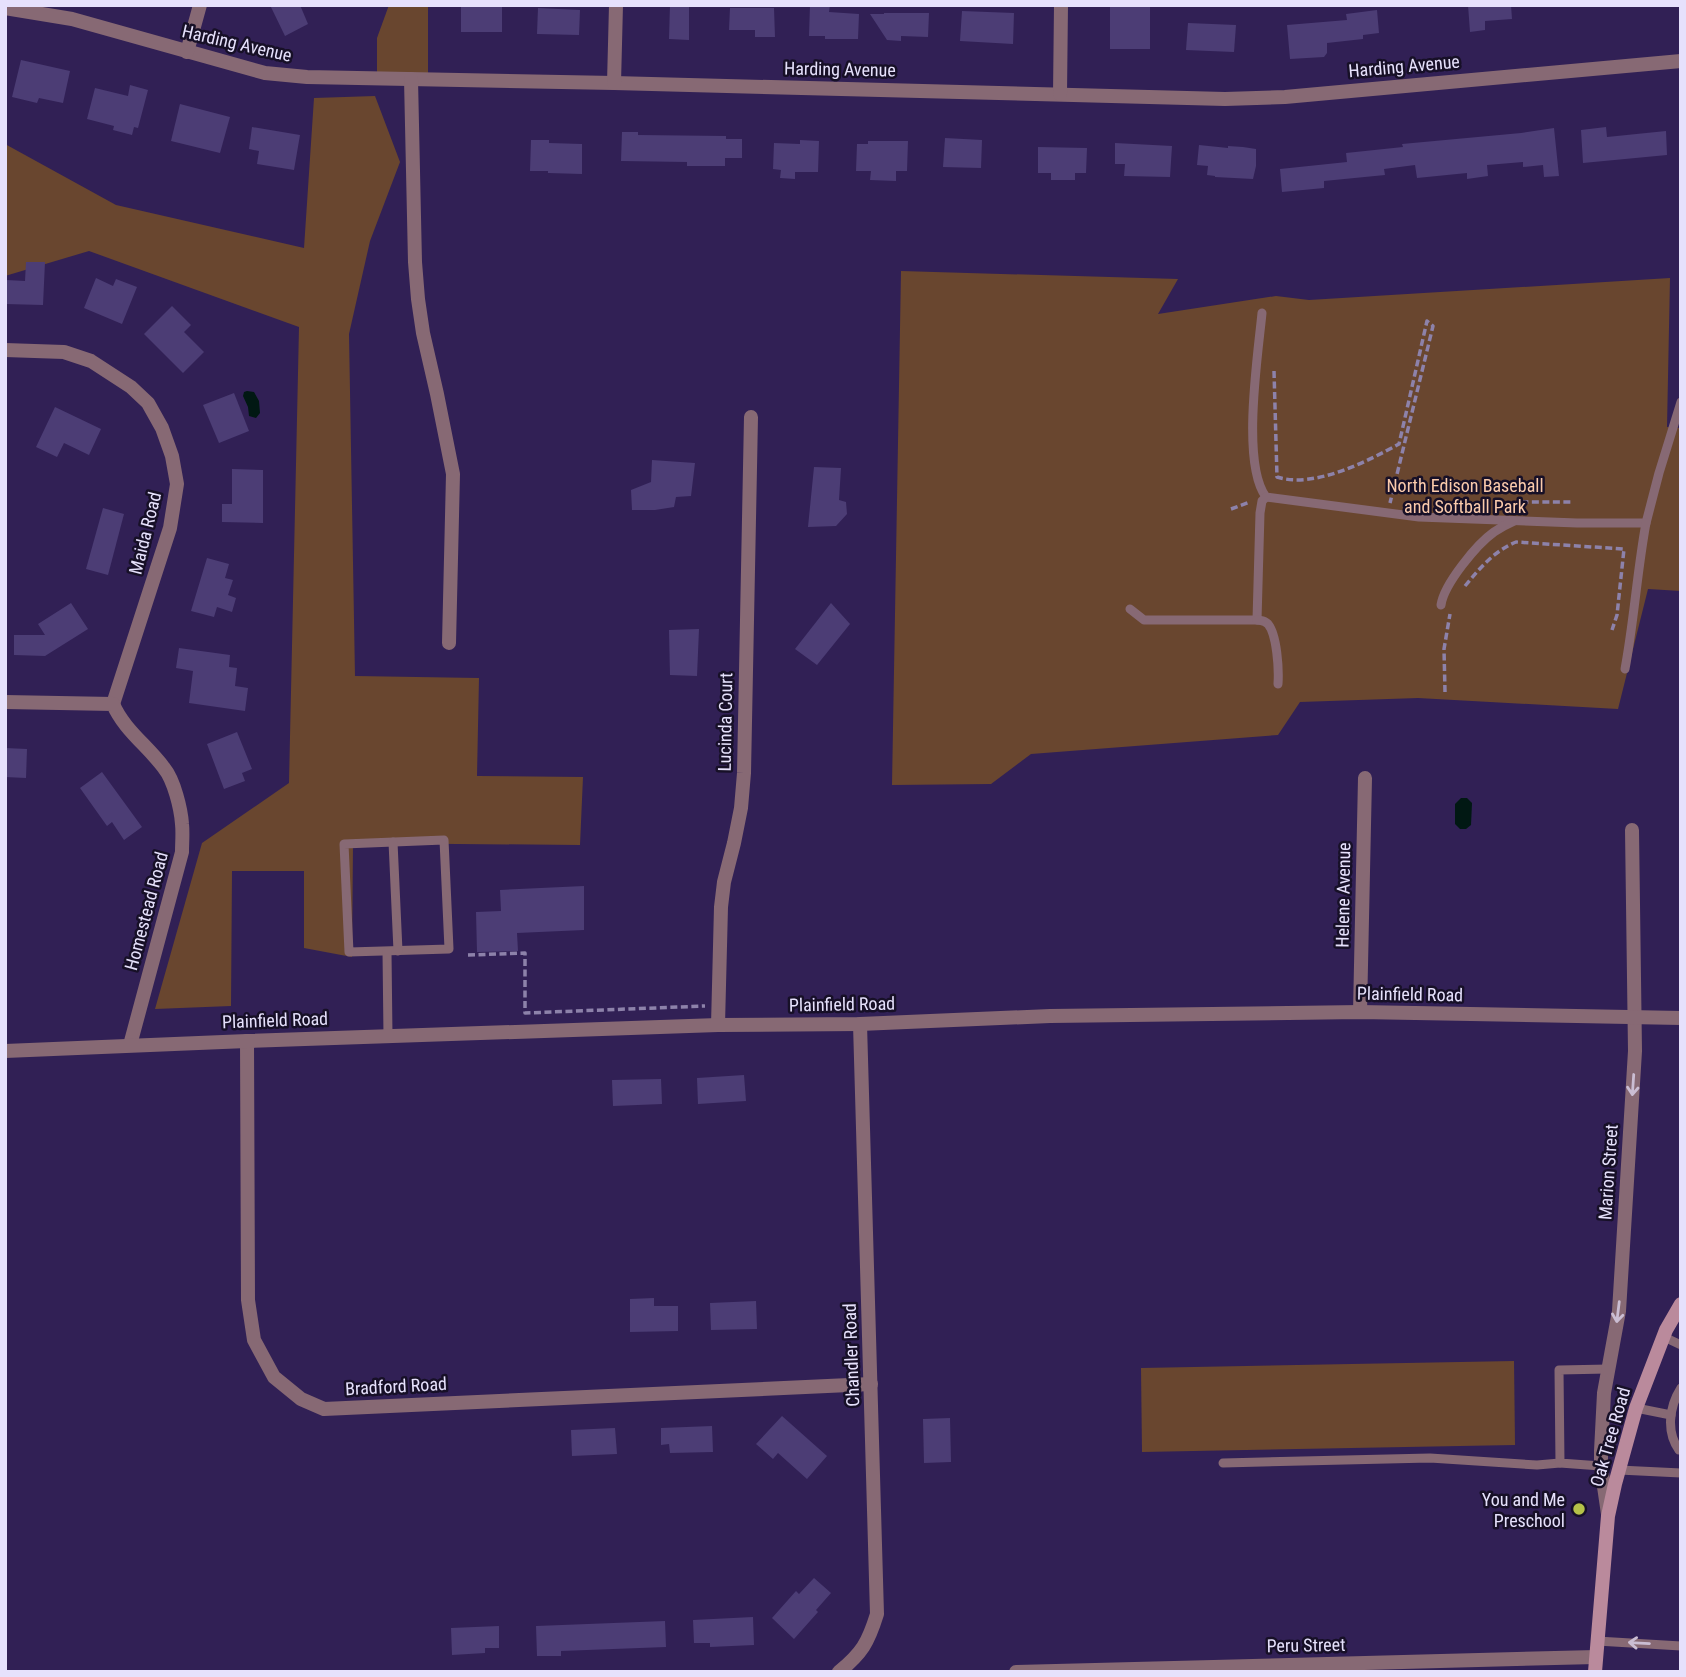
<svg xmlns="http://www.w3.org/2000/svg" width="1686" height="1677" font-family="'Roboto Condensed',sans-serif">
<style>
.green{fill:#69462f}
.water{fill:#011813}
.building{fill:#4c3d75}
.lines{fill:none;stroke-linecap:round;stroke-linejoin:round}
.path{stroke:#8d82aa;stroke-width:3.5;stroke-dasharray:7 3.5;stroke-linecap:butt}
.service{stroke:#876974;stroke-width:9}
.minor{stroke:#876974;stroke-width:14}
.tertiary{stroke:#876974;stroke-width:14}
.secondary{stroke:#ba8a9c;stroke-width:14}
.oneway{stroke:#cabdd3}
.poi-dot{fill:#b5c249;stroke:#171027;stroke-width:2.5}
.labels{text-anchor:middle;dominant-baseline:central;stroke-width:5;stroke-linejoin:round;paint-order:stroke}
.street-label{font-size:18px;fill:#e6e1fc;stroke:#171027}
.park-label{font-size:18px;fill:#fbcbac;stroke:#171027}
.poi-label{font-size:18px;fill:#e6e1fc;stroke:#171027;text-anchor:end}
</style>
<rect width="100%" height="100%" fill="#312055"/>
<!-- green -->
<g class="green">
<polygon points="389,5 428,5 428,80 377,79 377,38"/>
<polygon points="375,96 400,162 370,241 349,334 355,676 479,678 477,776 583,777 580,845 353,843 352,957 304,948 304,871 232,871 231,1006 155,1009 202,843 289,783 299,327 89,251 5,276 5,144 116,205 304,248 314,98"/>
<polygon points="901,271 1178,279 1158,314 1276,296 1309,300 1670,278 1667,427 1681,428 1681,591 1648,589 1618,709 1418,698 1300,702 1278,735 1031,754 991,784 892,785"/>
<polygon points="1514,1361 1515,1445 1142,1452 1141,1368"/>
</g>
<!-- water -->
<g class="water">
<polygon points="247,391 254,392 259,401 260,413 256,418 249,416 248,407 243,396 244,392"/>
<polygon points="1461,798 1467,798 1472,803 1471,825 1466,829 1460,829 1455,824 1455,804"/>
</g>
<!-- building -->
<g class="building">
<polygon points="270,5 300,5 308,24 285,36"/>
<polygon points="670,5 689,5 689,40 669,39"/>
<polygon points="810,5 830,5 829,12 859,14 858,39 825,39 825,36 809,36"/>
<rect x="1110" y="5" width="40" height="44"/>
<polygon points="1468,5 1511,5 1512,19 1485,21 1485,30 1470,32"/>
<rect x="461" y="7" width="41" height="25"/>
<polygon points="538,8 580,10 579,35 537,34"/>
<polygon points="730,8 774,8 775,37 755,37 755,30 729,30"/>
<polygon points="1377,10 1379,33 1363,35 1363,39 1327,43 1327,53 1324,57 1290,59 1287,25 1347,20 1346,14"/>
<polygon points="962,11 1014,13 1013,44 960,41"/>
<polygon points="884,13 929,13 928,37 901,36 901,41 887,40 870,14 884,14"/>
<polygon points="1188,23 1236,25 1234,52 1186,50"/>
<polygon points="21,60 70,71 63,103 39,98 37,103 12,97"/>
<polygon points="130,85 148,90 138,128 134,127 132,135 113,130 114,126 87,119 95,88 128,96"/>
<polygon points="180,104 230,117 220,153 171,141"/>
<polygon points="252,127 300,135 294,170 257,164 259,151 249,149"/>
<polygon points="1606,127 1607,137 1666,131 1667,155 1583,163 1581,130"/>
<polygon points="1554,128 1559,176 1544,177 1543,165 1523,167 1523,162 1487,165 1488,176 1467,179 1467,173 1417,178 1415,165 1384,169 1385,175 1324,181 1324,188 1282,192 1280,169 1347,162 1346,153 1403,147 1402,144 1521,133"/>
<polygon points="622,132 638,132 638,135 726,136 726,139 742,139 742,158 725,158 725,166 687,166 687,162 621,161"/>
<polygon points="945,138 982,140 981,168 943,167"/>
<polygon points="531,140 549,140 549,143 582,144 582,174 548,173 548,171 530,171"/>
<polygon points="800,140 819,141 818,172 795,172 795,179 780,178 781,170 773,169 774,143 800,144"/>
<polygon points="868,141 908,141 907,171 896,171 896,181 870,180 871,171 856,171 857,144 868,144"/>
<polygon points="1115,143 1172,146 1170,177 1124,176 1125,164 1115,164"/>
<polygon points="1199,145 1228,148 1228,146 1243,147 1256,149 1256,166 1253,179 1215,177 1215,176 1207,175 1208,166 1197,165"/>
<polygon points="1038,147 1087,148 1086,173 1075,173 1075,180 1051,180 1051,173 1038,173"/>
<polygon points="26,262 45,262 43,305 5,304 6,280 25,281"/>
<polygon points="96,278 113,286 116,279 137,287 122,324 84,308"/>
<polygon points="172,306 191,325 184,332 204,352 183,373 144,334"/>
<polygon points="234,393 249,431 219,443 203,405"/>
<polygon points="55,407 101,429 89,455 64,443 57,457 36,447"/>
<polygon points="652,460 695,463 691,496 676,497 674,507 655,510 632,510 631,490 651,482"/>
<polygon points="814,467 841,468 839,500 846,502 847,514 836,526 808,527"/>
<polygon points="232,469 263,470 263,523 222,522 222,504 232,504"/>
<polygon points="103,508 124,514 108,575 86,569"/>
<polygon points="207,558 229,564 225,578 233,580 228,595 236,598 232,612 217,607 214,617 191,611"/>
<polygon points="71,603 88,629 45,656 14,655 14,635 45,635 38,624"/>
<polygon points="831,603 850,624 817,665 795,649"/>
<polygon points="699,629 697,676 670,675 669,630"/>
<polygon points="179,648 230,655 229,667 237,668 235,686 248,688 245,711 189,703 193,671 176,668"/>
<polygon points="237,732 252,769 242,773 245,781 224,789 207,744"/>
<polygon points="5,748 27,749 26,778 5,777"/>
<polygon points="102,772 142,827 124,840 112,822 107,826 80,788"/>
<polygon points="584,886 584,930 517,933 518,951 477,952 476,912 501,911 500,890"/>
<polygon points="744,1075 746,1101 698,1104 697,1078"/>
<polygon points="661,1079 662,1104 613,1106 612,1080"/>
<polygon points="654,1298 654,1306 678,1306 678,1331 630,1332 630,1299"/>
<polygon points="756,1301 757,1329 711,1330 710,1303"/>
<polygon points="782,1416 827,1456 807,1479 778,1453 773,1459 756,1444"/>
<polygon points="950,1418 951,1462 924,1463 923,1419"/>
<polygon points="712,1426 713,1452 670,1453 669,1444 661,1445 661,1428"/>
<polygon points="615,1428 617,1454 572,1456 571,1430"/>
<polygon points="814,1578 831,1593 816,1610 818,1612 794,1639 772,1618 796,1591 799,1594"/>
<polygon points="753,1617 754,1645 710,1647 710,1643 694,1643 693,1620"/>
<polygon points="665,1621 666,1647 561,1651 561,1656 537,1656 536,1626"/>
<polygon points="499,1626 499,1648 485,1648 485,1653 452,1655 451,1628"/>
</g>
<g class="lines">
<!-- path -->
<g class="path">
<path d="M1274 371 1277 477C1314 489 1368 461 1399 444L1427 321 1433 326 1390 503"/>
<polyline points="1501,507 1520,502 1571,502"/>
<polyline points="1231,509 1250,502"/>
<path d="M1465 586C1480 568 1494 551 1516 542L1624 549 1617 615 1612 630"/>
<polyline points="1445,692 1444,649 1450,614"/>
<polyline points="468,955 525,953 525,1013 705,1006"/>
</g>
<!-- service -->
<g class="service">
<path d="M1262 313C1258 355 1241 464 1266 497L1419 517 1577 523H1646L1659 473 1681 402"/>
<path d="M1441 605C1444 584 1477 544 1494 532 1500 528 1507 524 1514 521"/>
<polyline points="1130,609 1144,620 1257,620 1260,513 1262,501 1266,497"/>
<path d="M1257 620C1263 621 1264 620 1268 624 1277 635 1279 669 1278 684"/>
<path d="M1625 669C1634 621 1637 572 1646 523"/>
<polygon points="444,840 449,949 349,952 344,844"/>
<polyline points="393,842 398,951"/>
<polyline points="387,952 388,1036"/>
<polyline points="1664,1337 1681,1345"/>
<path d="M1681 1388C1669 1407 1666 1432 1679 1450H1681"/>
<polyline points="1636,1408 1671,1415"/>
<polyline points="1223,1463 1430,1458 1537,1465 1560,1463"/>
<polyline points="1601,1466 1560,1463 1559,1370 1608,1369"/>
<polyline points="1619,1470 1681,1473"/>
<polyline points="1597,1641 1681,1646"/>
</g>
<!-- minor -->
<g class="minor">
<polyline points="5,8 72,19 265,73 307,77 614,83 1225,99 1285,97 1681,61"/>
<polyline points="187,52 200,5"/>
<polyline points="411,79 415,262 418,299 423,333 437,394 453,474 449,643"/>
<polyline points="614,83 616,5"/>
<polyline points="1060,94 1061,5"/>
<polyline points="5,350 64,352 91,361 131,387 148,403 162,428 172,456 177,484 170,528 113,704"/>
<path d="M5 702 113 704C124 730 148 746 164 768 174 780 181 809 182 824 183 833 182 843 182 852L130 1045"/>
<polyline points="1360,1012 1365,778"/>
<polyline points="718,1025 721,907 724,882 734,843 741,808 744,773 751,417"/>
<polyline points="247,1041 248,1300 254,1340 274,1377 301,1399 324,1409 871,1384"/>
<polyline points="1608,1514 1601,1466 1601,1451 1604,1393 1619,1311 1635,1051 1632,830"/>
<path d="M839 1672C862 1653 868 1643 877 1614L860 1024"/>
<polyline points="1016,1672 1596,1657"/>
</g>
<!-- tertiary -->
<polyline class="tertiary" points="5,1051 247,1041 718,1025 860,1024 1050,1016 1360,1012 1681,1018"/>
<!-- secondary -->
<polyline class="secondary" points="1595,1672 1608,1516 1615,1484 1636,1408 1666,1330 1681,1304"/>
</g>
<!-- one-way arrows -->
<defs><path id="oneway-shaft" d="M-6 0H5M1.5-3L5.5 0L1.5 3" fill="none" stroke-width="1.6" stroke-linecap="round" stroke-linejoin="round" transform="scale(1.75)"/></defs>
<g class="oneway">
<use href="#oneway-shaft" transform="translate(1633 1085) rotate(94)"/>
<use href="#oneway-shaft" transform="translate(1618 1312) rotate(97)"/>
<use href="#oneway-shaft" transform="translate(1639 1643) rotate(-177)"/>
</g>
<!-- markers -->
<circle class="poi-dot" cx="1579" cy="1509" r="7"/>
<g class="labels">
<!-- street labels -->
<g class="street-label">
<text transform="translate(237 43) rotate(13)">Harding Avenue</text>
<text transform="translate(1404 66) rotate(-5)">Harding Avenue</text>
<text transform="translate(840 69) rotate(1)">Harding Avenue</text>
<text transform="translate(145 533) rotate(-76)">Maida Road</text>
<text transform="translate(725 722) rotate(-89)">Lucinda Court</text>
<text transform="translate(1343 895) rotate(-89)">Helene Avenue</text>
<text transform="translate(146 911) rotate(-75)">Homestead Road</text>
<text transform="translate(1410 994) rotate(1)">Plainfield Road</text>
<text transform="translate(842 1004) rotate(-1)">Plainfield Road</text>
<text transform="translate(275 1020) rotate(-2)">Plainfield Road</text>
<text transform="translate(1608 1172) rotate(-86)">Marion Street</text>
<text transform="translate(851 1355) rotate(-92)">Chandler Road</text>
<text transform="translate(396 1386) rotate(-3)">Bradford Road</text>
<text transform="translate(1610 1437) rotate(-74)">Oak Tree Road</text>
<text transform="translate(1306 1645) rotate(-1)">Peru Street</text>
</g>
<!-- park labels -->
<g class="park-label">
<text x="1465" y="485">North Edison Baseball<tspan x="1465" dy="21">and Softball Park</tspan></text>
</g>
<!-- poi labels -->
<g class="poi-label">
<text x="1565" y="1499">You and Me<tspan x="1565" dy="21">Preschool</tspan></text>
</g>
</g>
<!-- border -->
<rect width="1686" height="1677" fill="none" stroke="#e6e1fc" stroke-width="14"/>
</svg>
